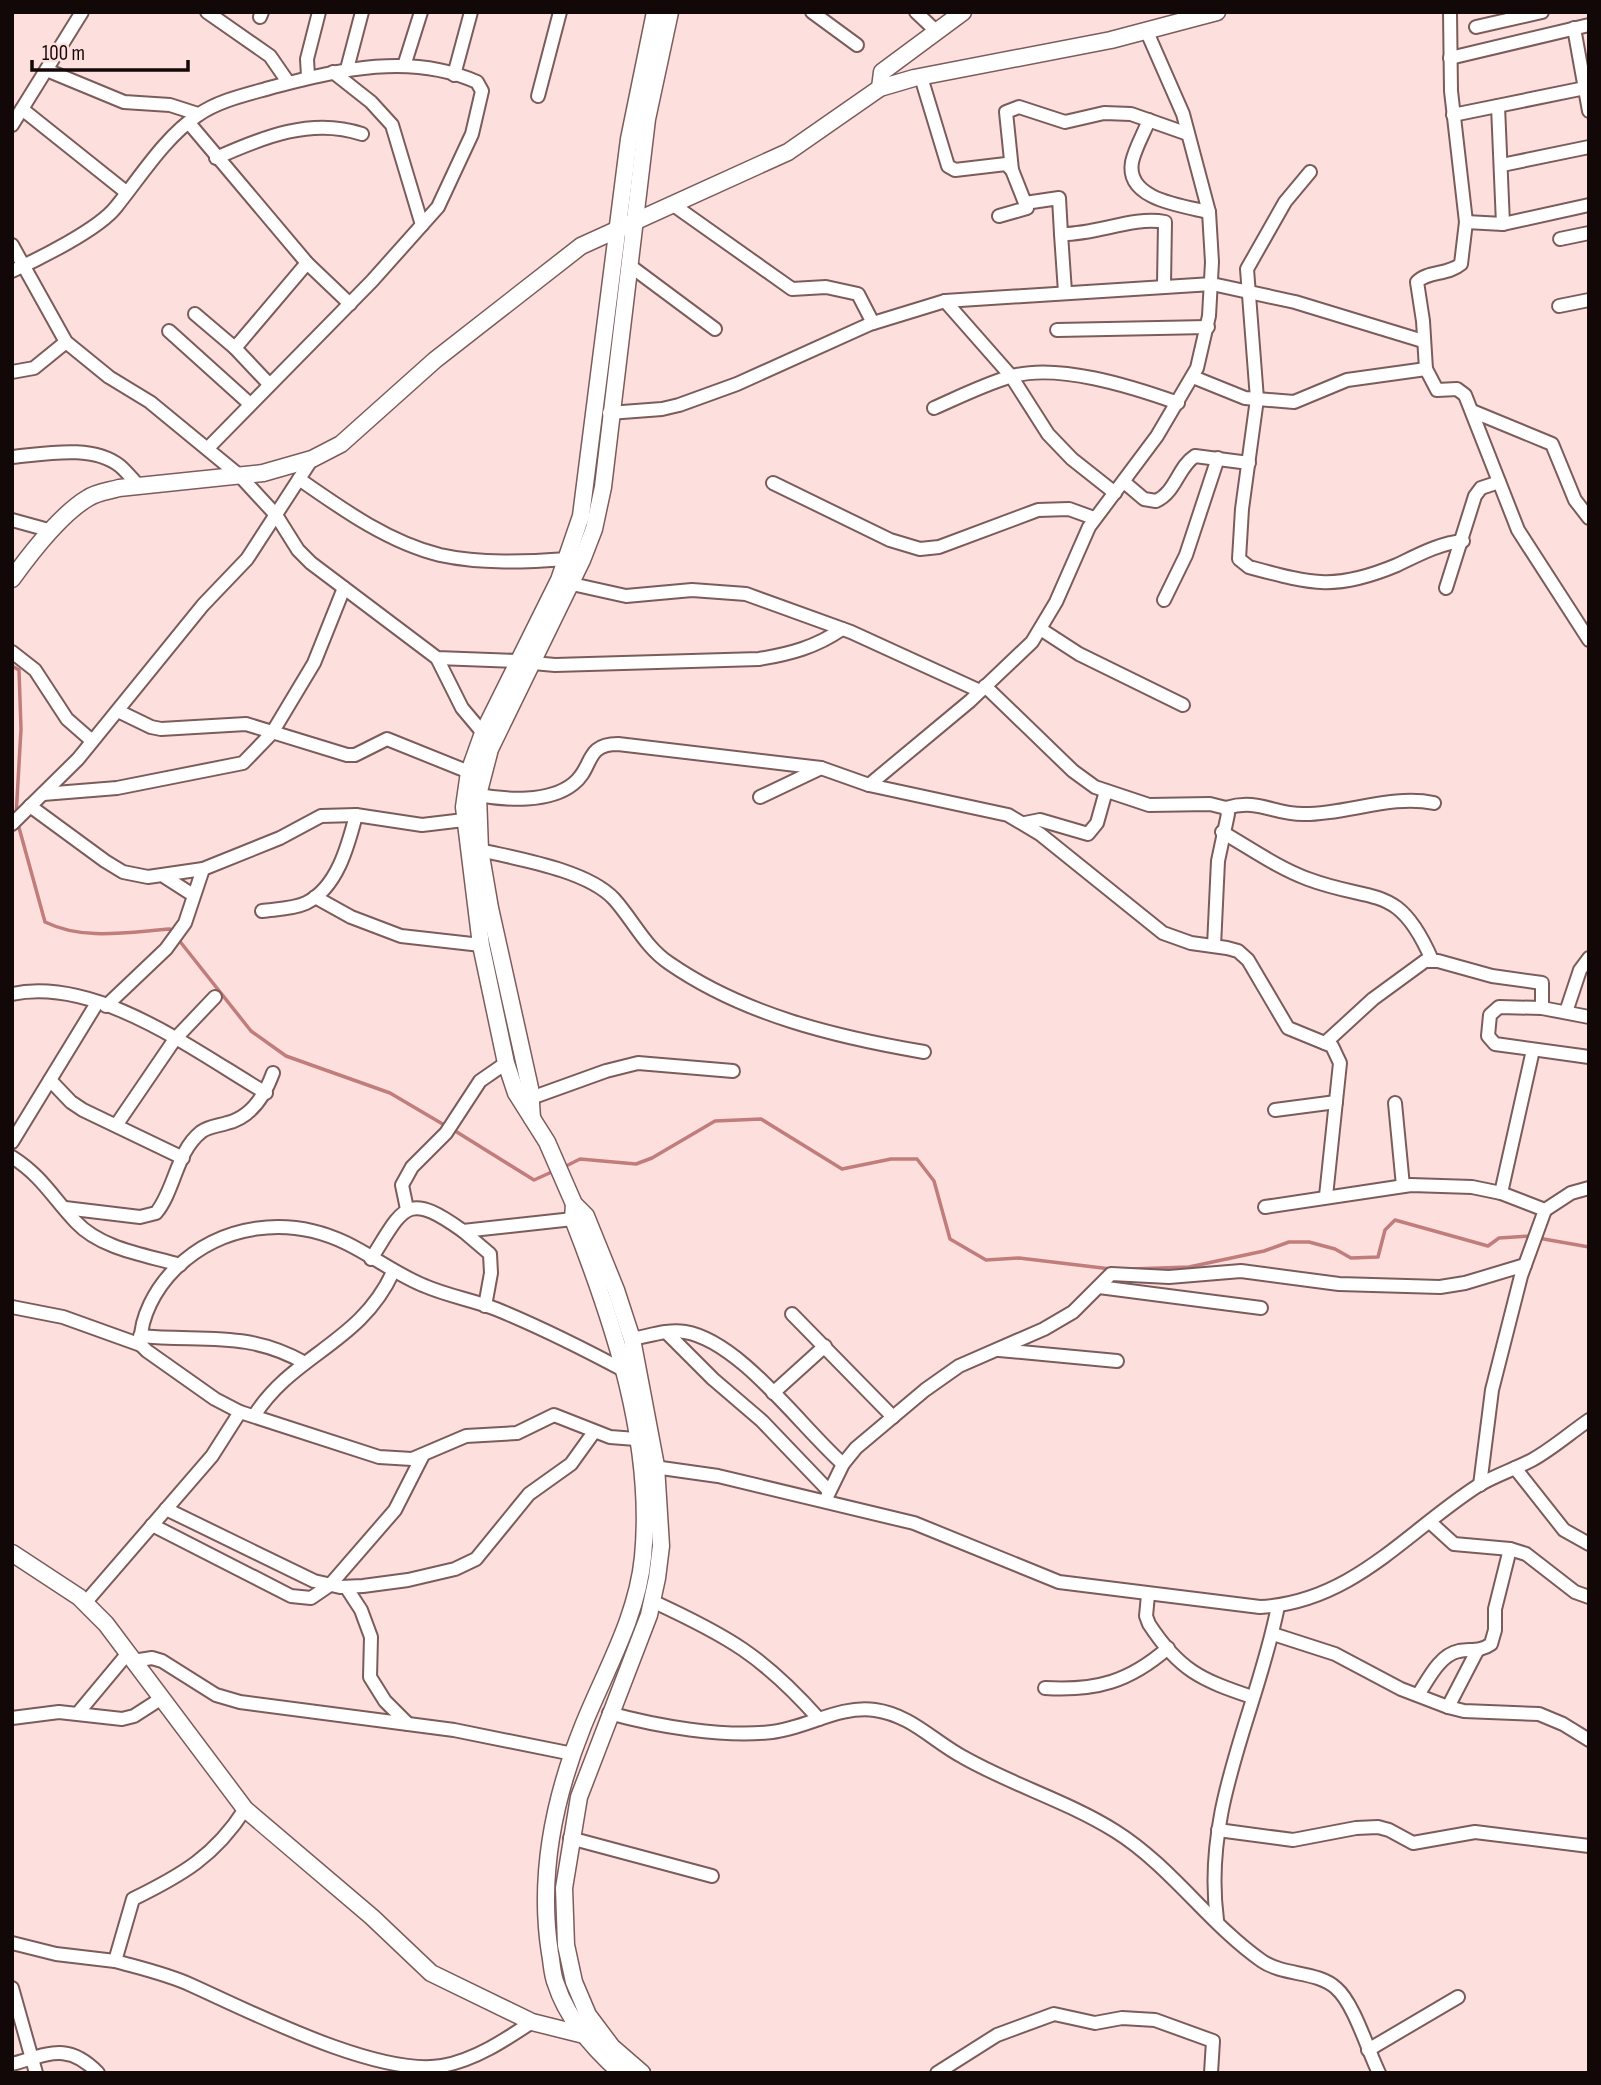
<svg xmlns="http://www.w3.org/2000/svg" width="1601" height="2085" font-family="'Sofia Sans Condensed',sans-serif">
<style>
.lines{fill:none;stroke-linecap:round;stroke-linejoin:round}
.stream{stroke:#c07d7b;stroke-width:3.5}
.street-casing{stroke:#7b5c5b;stroke-width:16}
.secondary-casing{stroke:#7b5c5b;stroke-width:19}
.street{stroke:#fff;stroke-width:12}
.secondary{stroke:#fff;stroke-width:16}
</style>
<rect width="100%" height="100%" fill="#fde0de"/>
<g class="lines">
<!-- stream -->
<g class="stream">
<polyline points="12,666 19,670 21,729 16,817"/>
<path d="M18 824 45 922C84 941 128 932 170 929L173 933"/>
<polyline points="178,939 251,1031 286,1056 390,1093 446,1126"/>
<polyline points="452,1129 534,1180 554,1171"/>
<polyline points="564,1167 580,1159 636,1164 652,1158 715,1121 761,1119 842,1169 891,1159 917,1159 934,1181 950,1239 986,1260 1019,1258 1111,1269"/>
<polyline points="1538,1238 1589,1247"/>
<polyline points="1132,1269 1189,1267 1264,1251 1289,1242 1309,1242 1335,1249 1351,1258 1378,1257 1385,1230 1395,1220 1488,1246 1499,1238 1530,1236"/>
</g>
<!-- street casing -->
<g class="street-casing">
<g id="street">
<polyline points="207,12 270,56 288,82"/>
<polyline points="812,12 857,45"/>
<polyline points="916,12 937,32"/>
<path d="M1450 12 1451 91 1466 222 1461 264C1448 275 1427 271 1417 282L1423 321 1426 369 1437 390 1457 389 1465 395 1518 530 1589 640"/>
<polyline points="260,17 262,12"/>
<polyline points="1476,27 1542,12"/>
<polyline points="1574,28 1589,111"/>
<polyline points="1450,58 1589,25"/>
<polyline points="404,66 421,12"/>
<polyline points="347,69 362,12"/>
<polyline points="49,71 124,102 170,105 198,114"/>
<polyline points="333,72 371,102 392,125 422,225"/>
<polyline points="454,75 471,12"/>
<polyline points="308,76 307,59 319,12"/>
<polyline points="921,77 948,166 955,170 1006,164 1012,170"/>
<polyline points="538,96 560,12"/>
<polyline points="1498,106 1503,224"/>
<polyline points="22,109 126,192"/>
<polyline points="1453,115 1585,88"/>
<path d="M1149 120C1144 133 1135 148 1132 162 1125 200 1184 206 1209 212"/>
<polyline points="189,123 307,263 350,304"/>
<polyline points="12,125 82,12"/>
<path d="M216 158C263 137 312 117 362 134"/>
<polyline points="1502,165 1589,147"/>
<path d="M1310 172 1285 202 1247 269 1257 399 1242 509 1239 559 1249 567C1312 584 1335 591 1397 565 1418 555 1440 543 1463 541"/>
<path d="M1025 203 1059 198 1061 234C1096 235 1132 216 1165 222L1164 285"/>
<polyline points="672,204 792,289 826,287 858,294 873,323"/>
<polyline points="999,216 1027,208 1012,170 1006,112 1019,107 1065,122 1104,113 1131,114 1188,134"/>
<polyline points="1466,222 1503,224 1589,205"/>
<polyline points="1061,234 1065,292"/>
<polyline points="1560,239 1589,233"/>
<polyline points="12,245 66,342 109,377 150,402 240,476 276,515 298,550 311,563 437,658 518,661"/>
<polyline points="629,265 715,329"/>
<path d="M12 271C39 259 99 229 116 207 141 176 165 137 198 115 219 100 249 94 273 87 340 70 410 52 477 82L482 91 472 134 438 207 372 281 208 448"/>
<polyline points="945,301 1011,376 1048,434 1072,459 1115,493"/>
<polyline points="1559,306 1589,300"/>
<polyline points="195,314 235,348 269,384"/>
<polyline points="1057,330 1208,327"/>
<polyline points="169,331 250,404"/>
<polyline points="235,348 307,263"/>
<polyline points="12,372 34,368 66,342"/>
<polyline points="1193,377 1245,398 1294,402 1347,380 1426,369"/>
<path d="M934 408C959 397 983 385 1009 377 1056 362 1133 387 1178 403"/>
<polyline points="1472,411 1552,444 1575,500 1589,518"/>
<polyline points="609,413 662,409 679,405 737,384 870,324 945,301 1212,284 1295,302 1423,341"/>
<path d="M12 457C45 454 92 444 120 466 127 472 133 480 139 486"/>
<path d="M299 479C342 509 388 542 440 555 481 564 526 562 568 559"/>
<path d="M1124 482 1144 499 1156 501C1176 492 1178 467 1195 456L1249 463"/>
<polyline points="773,483 890,540 920,549 939,547 1038,510 1069,509 1094,518"/>
<polyline points="12,520 52,531"/>
<polyline points="572,584 626,596 692,590 746,594 851,632 980,691"/>
<polyline points="1446,588 1475,496 1481,488 1499,482"/>
<polyline points="1164,600 1186,555 1218,458"/>
<polyline points="1042,630 1079,654 1183,705"/>
<polyline points="12,652 35,670 67,719 91,740"/>
<polyline points="437,658 462,708 483,733"/>
<path d="M533 663 555 665 759 659C790 654 816 647 842 629"/>
<polyline points="985,686 1073,771 1095,787 1149,805 1210,804 1226,808 1228,814 1218,861 1214,946"/>
<polyline points="118,711 151,727 161,729 246,724 347,755 355,755 387,739 469,772"/>
<polyline points="869,785 970,701 1032,642 1056,602 1089,527 1157,436 1197,368 1209,316 1212,262 1209,212 1183,114 1147,32"/>
<polyline points="43,794 117,788 243,763 272,733 314,663 344,588"/>
<path d="M478 795C506 800 549 803 573 784 594 768 584 744 618 744L821 768 869 785 1008 815 1040 834 1163 933 1191 943 1227 948 1238 951 1248 960 1288 1028 1332 1046 1340 1063 1326 1196"/>
<polyline points="760,797 821,768"/>
<polyline points="30,806 105,861 123,872 148,877 203,869 280,838 321,816 356,815 422,825 464,820"/>
<path d="M1226 808C1259 798 1274 815 1305 814 1348 814 1392 794 1434 803"/>
<polyline points="1025,823 1040,820 1088,834 1097,823 1106,791"/>
<polyline points="12,824 78,759 203,605 247,559 312,459"/>
<path d="M1222 832C1250 848 1278 868 1308 879 1375 904 1398 882 1432 960"/>
<path d="M480 850C518 859 587 870 614 899 633 920 645 947 669 963 744 1015 836 1037 924 1052"/>
<polyline points="165,877 193,895"/>
<polyline points="315,897 351,917 401,936 481,945"/>
<path d="M262 911C276 909 293 909 306 903 337 888 348 846 356 815"/>
<path d="M12 994C97 976 196 1052 266 1093"/>
<polyline points="106,1006 166,949 185,923 203,869"/>
<polyline points="1566,1012 1580,970 1589,958"/>
<polyline points="1589,1017 1542,1008 1499,1007 1490,1015 1488,1036 1495,1044 1589,1057"/>
<polyline points="1325,1043 1373,999 1425,961 1438,961 1492,976 1542,983 1542,1008"/>
<polyline points="50,1080 71,1102 83,1110 183,1158"/>
<polyline points="531,1098 606,1071 638,1063 733,1071"/>
<polyline points="1395,1103 1403,1186"/>
<polyline points="1275,1110 1336,1102"/>
<polyline points="117,1124 175,1039 215,997"/>
<polyline points="12,1142 97,1003"/>
<path d="M12 1157C42 1176 53 1198 76 1222 101 1249 146 1255 180 1265"/>
<polyline points="1501,1193 1533,1050"/>
<polyline points="1265,1207 1411,1185 1472,1187 1501,1193 1545,1210 1571,1193 1589,1188"/>
<path d="M65 1208 140 1217 156 1213C175 1190 176 1152 201 1132 209 1126 218 1126 227 1123 252 1117 265 1095 273 1073"/>
<polyline points="407,1209 402,1185 412,1167 446,1133 480,1081 506,1063"/>
<polyline points="463,1231 490,1254 491,1273 485,1306"/>
<path d="M371 1259C404 1207 406 1190 463 1231L573 1219"/>
<polyline points="1099,1287 1261,1308"/>
<polyline points="12,1307 63,1317 141,1345"/>
<polyline points="792,1314 893,1417"/>
<polyline points="666,1332 713,1379 762,1421 829,1491"/>
<path d="M140 1336C202 1342 247 1330 305 1363"/>
<path d="M632 1339C649 1336 668 1329 685 1332 740 1341 801 1427 843 1464"/>
<polyline points="999,1350 1117,1361"/>
<path d="M625 1371C582 1348 540 1327 496 1309 473 1300 448 1296 425 1286 397 1275 373 1256 346 1243 288 1215 221 1224 175 1269 156 1288 139 1318 141 1345L147 1351 215 1399 240 1412 379 1457 412 1459 466 1436 517 1433 554 1415 610 1437 636 1439"/>
<polyline points="773,1393 825,1346"/>
<path d="M254 1416C293 1354 360 1344 393 1272"/>
<path d="M647 1466 718 1476 914 1523 1059 1582 1260 1607C1353 1602 1407 1531 1479 1485 1496 1475 1515 1469 1532 1460 1552 1449 1570 1433 1589 1420"/>
<polyline points="1515,1468 1564,1530 1589,1544"/>
<polyline points="1480,1485 1492,1390 1521,1276 1545,1210"/>
<polyline points="825,1501 843,1464 856,1448 925,1390 959,1366 1044,1329 1073,1312 1111,1274 1169,1277 1241,1271 1339,1284 1440,1287 1465,1283 1525,1265"/>
<polyline points="166,1509 314,1581 340,1587 363,1586 408,1580 455,1569 476,1559 529,1494 571,1464 594,1432"/>
<polyline points="1431,1523 1454,1544 1510,1549 1526,1554 1575,1592 1589,1597"/>
<polyline points="152,1525 291,1596 311,1598 330,1585 395,1510 423,1455"/>
<polyline points="346,1587 361,1610 371,1637 370,1677 385,1701 408,1724"/>
<path d="M1148 1595 1146 1616 1149 1624C1179 1670 1201 1680 1252 1697"/>
<path d="M652 1601C728 1636 763 1656 819 1719"/>
<polyline points="85,1603 212,1456 240,1412"/>
<polyline points="1273,1634 1335,1654 1401,1689 1448,1707 1464,1711 1539,1714 1563,1724 1589,1740"/>
<polyline points="133,1661 152,1658 162,1661 216,1695 240,1702 454,1730 573,1754"/>
<path d="M1045 1688C1096 1691 1129 1682 1168 1648"/>
<path d="M1418 1695C1428 1680 1439 1655 1459 1651 1471 1649 1480 1652 1491 1644L1495 1630V1609L1510 1549"/>
<polyline points="1448,1707 1477,1651"/>
<polyline points="78,1713 128,1653"/>
<path d="M609 1713C656 1726 724 1738 772 1732 807 1728 839 1705 875 1710 911 1715 933 1741 963 1757 1012 1785 1067 1801 1115 1831 1171 1866 1209 1924 1262 1961 1284 1976 1318 1971 1336 1988 1354 2003 1368 2051 1379 2073"/>
<polyline points="12,1718 59,1712 122,1719 134,1716 162,1698"/>
<polyline points="1218,1830 1293,1840 1356,1828 1378,1827 1389,1830 1413,1843 1475,1832 1589,1846"/>
<polyline points="570,1838 712,1876"/>
<path d="M1217 1920C1202 1807 1257 1713 1278 1606"/>
<path d="M12 1943 56 1954 115 1961 133 1899C182 1875 215 1856 245 1809"/>
<path d="M115 1961C140 1968 167 1974 191 1985 251 2012 378 2077 442 2066 475 2060 505 2040 532 2022"/>
<polyline points="12,1988 36,2073"/>
<polyline points="1368,2050 1458,1997"/>
<path d="M12 2064C49 2054 68 2042 98 2073"/>
<polyline points="937,2073 997,2035 1054,2014 1095,2023 1122,2018 1155,2020 1213,2041 1211,2073"/>
</g>
</g>
<!-- secondary casing -->
<g class="secondary-casing">
<g id="secondary">
<polyline points="880,88 882,72 963,12"/>
<path d="M12 579C30 554 61 514 88 498 97 492 109 491 119 488L263 473 312 459 341 444 435 360 581 246 788 152 880 88 914 78 1111 40 1217 12"/>
<polyline points="532,1118 530,1088 490,908 480,850 478,795 490,749 582,560 594,529 603,487 647,119 670,12"/>
<path d="M574 1204 573 1219C614 1324 654 1442 643 1557 637 1618 605 1671 583 1726 554 1798 538 1876 550 1953 552 1963 552 1975 556 1984 567 2019 594 2049 621 2073"/>
<polyline points="12,1553 79,1597 106,1624 245,1809 372,1917 431,1973 532,2022 588,2036"/>
<polyline points="642,2073 612,2047 588,2015 574,1982 566,1945 564,1888 579,1797 649,1615 657,1578 661,1546 656,1466 632,1339 616,1290 586,1216 574,1204 547,1142 516,1093 506,1063 481,945 464,807 469,772 483,733 559,580 581,516 629,139 655,12"/>
</g>
</g>
<!-- street -->
<use href="#street" class="street"/>
<!-- secondary -->
<use href="#secondary" class="secondary"/>
</g>
<!-- border -->
<rect width="1601" height="2085" fill="none" stroke="#130808" stroke-width="28"/>
<!-- scale -->
<path d="M32 60v10h156v-10" fill="none" stroke="#130808" stroke-width="3.5"/>
<text x="42" y="60" font-size="21" fill="#130808" stroke="#fde0de" stroke-width="5" paint-order="stroke">100 m</text>
</svg>
